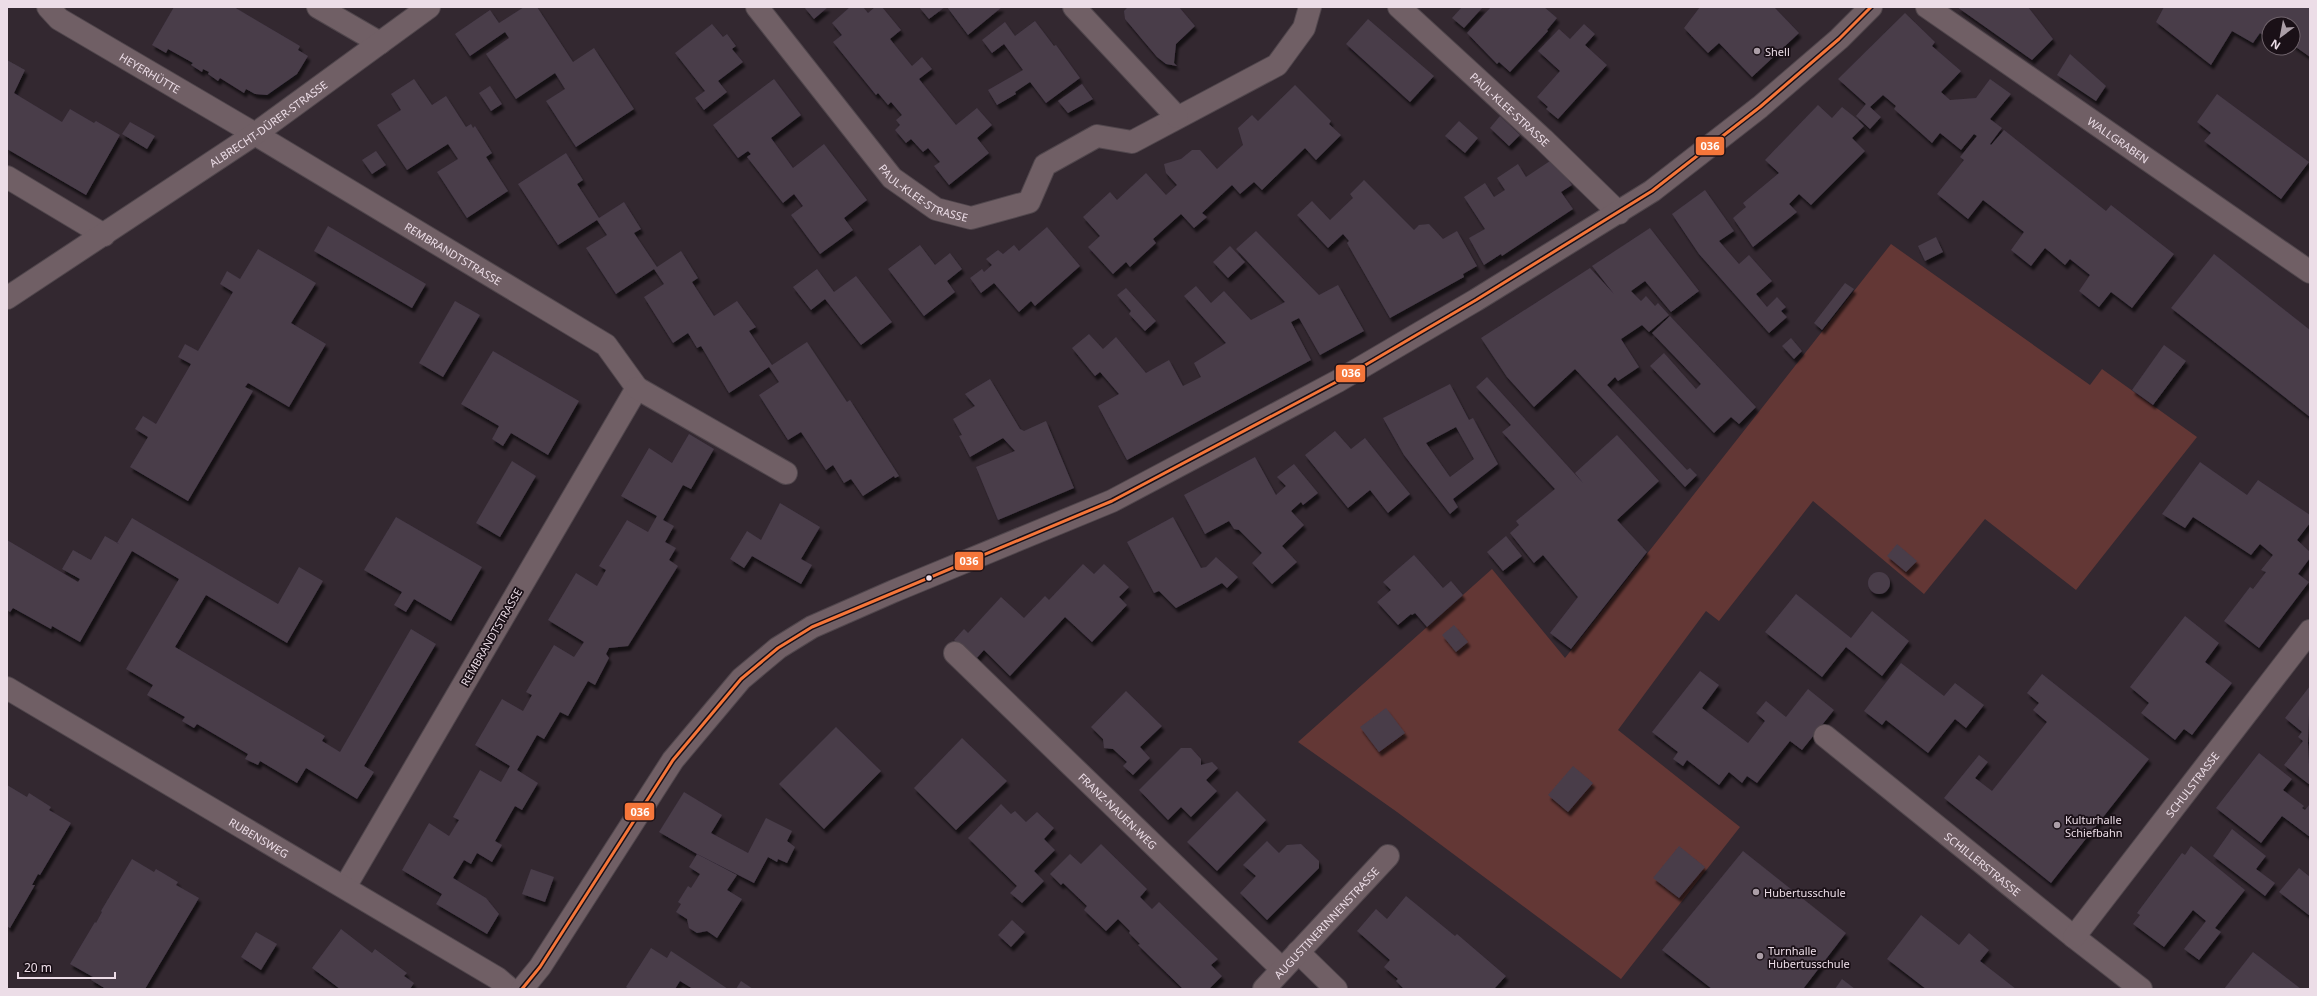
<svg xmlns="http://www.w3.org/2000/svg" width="2317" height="996" font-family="'Noto Sans',sans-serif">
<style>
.green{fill:#633735}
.building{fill:#483c4a;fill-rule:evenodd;filter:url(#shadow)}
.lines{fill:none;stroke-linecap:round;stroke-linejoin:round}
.minor-casing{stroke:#50464c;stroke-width:24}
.minor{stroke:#705f65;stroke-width:22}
.bus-1-casing{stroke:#1a1017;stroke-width:6}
.bus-1{stroke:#f5763a;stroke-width:3}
.poi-dot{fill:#ab9ea7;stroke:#1a1017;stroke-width:1.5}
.bus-dot{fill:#ecdde7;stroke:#1a1017;stroke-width:1.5}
.labels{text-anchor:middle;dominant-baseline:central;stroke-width:3.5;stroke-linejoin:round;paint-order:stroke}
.poi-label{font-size:11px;fill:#ecdde7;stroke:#1a1017;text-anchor:start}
.street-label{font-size:11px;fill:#ecdde7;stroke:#1a1017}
.line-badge{stroke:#1a1017;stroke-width:1.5}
.badge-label{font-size:11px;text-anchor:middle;font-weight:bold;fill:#fff}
</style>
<defs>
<filter id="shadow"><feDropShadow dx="2.5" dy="4.5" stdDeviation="1" flood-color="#0009"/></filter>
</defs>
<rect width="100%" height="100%" fill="#332830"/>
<!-- green -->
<polygon class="green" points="1891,244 2090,385 2102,369 2197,437 2076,590 1985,519 1924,594 1813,501 1719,621 1706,611 1618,730 1740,827 1621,979 1397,812 1298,742 1492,569 1565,658"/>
<!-- building -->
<g class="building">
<polygon points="174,7 234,7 300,46 298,50 308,56 297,74 267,95 255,94 246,89 244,93 220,78 218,81 208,74 209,72 203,69 202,72 191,65 193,63 168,49 166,53 152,45"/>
<polygon points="524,7 537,7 573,62 594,48 634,109 576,147 546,101 565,89 555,73 516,99 486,54 509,38 505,32 470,56 455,34 490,10 499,23"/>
<polygon points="804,7 828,7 814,19"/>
<polygon points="850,7 863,7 868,13 875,7 882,7 901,30 890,39 912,66 922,57 932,69 919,79 956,125 977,108 992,125 977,138 989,153 949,185 934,166 940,162 928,148 923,152 911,139 906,143 895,130 900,125 896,120 902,115 891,102 888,105 878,93 876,95 833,42 842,35 832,23"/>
<polygon points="919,7 945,7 929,19"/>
<polygon points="947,7 1002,7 968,35"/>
<polygon points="1128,7 1179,7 1195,26 1176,44 1174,63 1177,66 1166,64 1157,57 1125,19 1124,11"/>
<polygon points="1462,7 1483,7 1464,28 1452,18"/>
<polygon points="1491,7 1544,7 1557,18 1547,30 1548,31 1510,72 1499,62 1497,64 1467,33"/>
<polygon points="1700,7 1774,7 1799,33 1752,77 1719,43 1708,53 1684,28"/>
<polygon points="1957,7 2028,7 2053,39 2032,60"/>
<polygon points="2164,7 2310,7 2310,57 2293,45 2293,24 2269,24 2269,40 2260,33 2253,43 2232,31 2211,65 2156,22"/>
<polygon points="1905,13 1935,42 1932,46 1961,71 1941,92 1950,100 1976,98 1990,79 2011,94 1990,119 2002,128 1990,144 1991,145 2004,130 2106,211 2111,205 2174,254 2132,308 2111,292 2099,307 2079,291 2090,275 2070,259 2065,265 2045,248 2031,266 2011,250 2024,232 1983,200 1968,219 1937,194 1964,160 1960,157 1977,136 1974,134 1961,150 1940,133 1932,143 1894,109 1896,106 1883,95 1870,107 1881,117 1870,129 1856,116 1866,104 1838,79"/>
<polygon points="1368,19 1434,76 1410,102 1346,44"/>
<polygon points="1035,21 1054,46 1056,45 1080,78 1046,103 1030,82 1015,92 1016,94 997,105 988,90 1023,70 1004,44 992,53 982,40 1005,22 1015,36"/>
<polygon points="712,24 723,37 727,34 736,46 732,49 743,62 718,81 727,92 704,110 695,98 705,91 675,53"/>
<polygon points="1584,24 1595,34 1585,45 1607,65 1558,119 1546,109 1548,107 1537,97 1560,71 1538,51 1559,29 1570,39"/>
<polygon points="2070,54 2106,86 2096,101 2057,75"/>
<polygon points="7,60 25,70 14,93 62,122 70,109 94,123 96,121 120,135 86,195 7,149"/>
<polygon points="414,79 432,105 446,96 466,127 471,124 473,128 475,126 492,153 486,157 508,191 467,218 437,172 458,159 448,144 407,170 377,125 401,110 391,94"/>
<polygon points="774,79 801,115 771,138 793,168 824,144 867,200 844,218 853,230 820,254 791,215 803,206 794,194 783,203 747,157 751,154 748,151 738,158 713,125"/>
<polygon points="1082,84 1093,99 1068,113 1058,101"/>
<polygon points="1295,85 1331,121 1329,124 1341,135 1316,160 1305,148 1262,190 1254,182 1240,194 1232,185 1202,213 1207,217 1194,228 1181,214 1153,239 1156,243 1130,267 1126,262 1113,274 1088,247 1100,236 1083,217 1110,192 1117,200 1146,173 1166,195 1177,185 1166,173 1164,164 1181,159 1192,150 1200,150 1217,169 1243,145 1238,128 1252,115 1258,121"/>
<polygon points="490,86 502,104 491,111 479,93"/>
<polygon points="2217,94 2309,162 2281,199 2204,141 2211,133 2197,122"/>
<polygon points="1818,105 1832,118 1842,107 1857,119 1864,126 1852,138 1865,151 1811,205 1799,194 1789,204 1797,212 1753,247 1733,218 1746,207 1743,203 1779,173 1765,160"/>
<polygon points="1500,116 1520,135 1509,146 1490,128"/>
<polygon points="1459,121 1478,138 1465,153 1445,136"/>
<polygon points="130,122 155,136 147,149 122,134"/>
<polygon points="376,151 386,165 372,174 362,160"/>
<polygon points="566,153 583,180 577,184 599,218 624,202 641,229 634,233 657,267 681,251 698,278 692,282 714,316 737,301 756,327 749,331 772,365 807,342 847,402 850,400 899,476 895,478 894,476 863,496 851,479 844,483 833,465 826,470 801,432 788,440 759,395 779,382 769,367 729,393 701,346 697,348 688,333 673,343 644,297 664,284 654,269 616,294 586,248 607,235 597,220 558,245 518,184"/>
<polygon points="1553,159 1572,185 1561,192 1573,209 1502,256 1501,254 1484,265 1469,238 1485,229 1464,197 1485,183 1494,197 1505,190 1497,178 1518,164 1526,177"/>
<polygon points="1364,180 1414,230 1419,225 1429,224 1443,239 1457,231 1477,266 1463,274 1464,277 1390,318 1347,243 1349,241 1343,234 1328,248 1297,215 1312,201 1330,220 1353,198 1350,194"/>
<polygon points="1705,190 1734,231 1719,241 1739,264 1749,255 1772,281 1756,294 1767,307 1777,297 1786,307 1781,311 1787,317 1769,333 1699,254 1672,214"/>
<polygon points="328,226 426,284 412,308 314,251"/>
<polygon points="1047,227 1080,266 1035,306 1031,301 1019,312 994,283 981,293 970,278 982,269 984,272 992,265 986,259 998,250 1003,254 1014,245 1019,251"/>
<polygon points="1650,228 1699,291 1671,312 1645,281 1631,291 1641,301 1646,296 1655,306 1658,303 1669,315 1649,332 1642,325 1621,339 1639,367 1618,381 1615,377 1607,385 1687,470 1690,468 1697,475 1685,487 1575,369 1534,407 1507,377 1481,338 1590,268 1614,294 1592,266"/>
<polygon points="1256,231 1319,295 1338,285 1364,331 1320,355 1299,318 1291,322 1311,360 1127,460 1098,406 1119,394 1100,372 1095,376 1072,348 1089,334 1103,349 1116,337 1146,373 1169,360 1183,386 1201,377 1194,363 1226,343 1184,296 1196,286 1211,303 1224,291 1251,320 1285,302 1236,249"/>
<polygon points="1936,237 1943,252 1925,261 1918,246"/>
<polygon points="920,245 935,265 950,253 962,269 947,281 955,292 924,316 888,269"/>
<polygon points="1230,246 1245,262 1228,278 1213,262"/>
<polygon points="258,249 316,283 291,323 326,344 289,407 248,383 245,387 253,391 188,501 130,467 148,437 135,429 143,416 156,424 191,364 178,357 185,344 198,351 233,292 220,284 227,271 240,279"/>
<polygon points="2214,254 2310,330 2310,417 2171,308"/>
<polygon points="817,269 834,292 856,276 892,322 861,345 825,299 811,310 793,287"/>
<polygon points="1845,283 1854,289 1822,330 1814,323"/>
<polygon points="1126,288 1156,321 1145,331 1129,314 1131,311 1117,295"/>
<polygon points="455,301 480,315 443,377 419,363"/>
<polygon points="1670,316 1756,407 1739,424 1731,417 1714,433 1650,366 1664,353 1696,389 1701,384 1652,333"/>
<polygon points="1791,338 1802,351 1794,359 1782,346"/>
<polygon points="2164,345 2186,361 2153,405 2132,390"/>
<polygon points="493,351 579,401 548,455 511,433 503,446 492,439 499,426 461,404"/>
<polygon points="1487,377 1583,483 1575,473 1617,435 1659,481 1617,520 1647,552 1571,649 1550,633 1578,597 1543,555 1534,563 1510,533 1519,525 1516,521 1555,489 1502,432 1511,425 1476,387"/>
<polygon points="990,379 1020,429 1024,431 1046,421 1074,488 998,520 976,467 1015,451 1003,438 970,457 959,436 962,435 953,419 975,406 965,394"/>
<path d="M1450 384 1469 420 1473 418 1498 464 1453 499 1458 507 1450 514 1404 455 1383 418ZM1456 427 1474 459 1450 477 1426 443Z"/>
<polygon points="1335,431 1351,449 1365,438 1410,494 1388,513 1370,490 1348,508 1305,455"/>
<polygon points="689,434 714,449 691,489 683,485 663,520 674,526 665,542 676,548 669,560 678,566 628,646 609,648 606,654 609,658 595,685 588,681 568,716 560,712 544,739 537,735 517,770 538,783 522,810 515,806 495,841 502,845 492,862 477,853 471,864 464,860 453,878 486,898 499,914 487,934 436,904 442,894 402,870 429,823 449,836 459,820 453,817 480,770 501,782 510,766 475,745 502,699 523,711 532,695 526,692 554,645 574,657 584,642 548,620 576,573 597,586 606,570 599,566 627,520 648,532 657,516 621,496 649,448 672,463"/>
<polygon points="1255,457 1276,495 1286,486 1277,477 1294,464 1318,493 1303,505 1301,502 1291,511 1304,525 1282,546 1297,562 1272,584 1252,563 1262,553 1239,530 1234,529 1229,521 1205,534 1184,495"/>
<polygon points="512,461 536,476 500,537 476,523"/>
<polygon points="2200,462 2247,495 2258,480 2310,515 2310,523 2297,540 2310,552 2310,558 2298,574 2309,582 2259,648 2224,621 2250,587 2253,589 2266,572 2261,570 2273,555 2260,544 2251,555 2193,517 2185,528 2162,514"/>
<polygon points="780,503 820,527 801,559 812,565 801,584 752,556 744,568 730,559 747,531 761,540"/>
<polygon points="396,517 482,567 451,621 414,599 406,612 394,605 402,592 364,570"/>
<polygon points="1173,517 1201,568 1206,567 1216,557 1238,577 1227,588 1222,583 1176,608 1159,591 1154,593 1127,542"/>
<polygon points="132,518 278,604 299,567 323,581 287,643 206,595 175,647 325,736 322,741 340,752 411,629 436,644 364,766 374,772 357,799 306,768 297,783 260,761 258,765 245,759 248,754 197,724 194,728 182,721 185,717 147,695 153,685 126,669 179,579 132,551 80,642 52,626 51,629 13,608 10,612 7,610 7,540 78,582 80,579 62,569 73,550 91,560 105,536 121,545 117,543"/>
<polygon points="1506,536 1522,556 1503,571 1487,552"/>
<polygon points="1897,544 1917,561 1906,572 1887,556"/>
<polygon points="1414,555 1443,588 1451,581 1463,595 1427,627 1415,613 1412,615 1411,614 1398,625 1377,602 1391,590 1383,582"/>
<polygon points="1083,564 1094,574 1104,564 1129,587 1119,597 1127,605 1092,642 1065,617 1010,676 984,650 975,660 954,640 964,629 968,633 1001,597 1024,618 1045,596 1049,600"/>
<circle cx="1879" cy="583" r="11"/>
<polygon points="1796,594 1851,638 1872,611 1909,641 1882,676 1846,647 1822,677 1765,632"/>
<polygon points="2185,616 2219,643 2205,662 2232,683 2192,735 2184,729 2175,740 2141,713 2149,703 2130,687"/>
<polygon points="1454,625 1468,642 1456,652 1442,635"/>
<polygon points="1901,663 1944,696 1955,683 1984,705 1966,728 1955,719 1928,753 1886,720 1882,725 1864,711"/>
<polygon points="1700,671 1719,685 1702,708 1748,743 1765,721 1756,713 1766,701 1786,717 1808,689 1834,710 1802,750 1790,741 1757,783 1747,776 1742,783 1729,772 1719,785 1687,760 1683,766 1673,759 1678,752 1652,732"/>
<polygon points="2042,674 2149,759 2051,883 1944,798 1979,755 1988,762 1975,778 1992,791 2047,722 2033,710 2039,703 2027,693"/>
<polygon points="2310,686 2308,743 2310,785 2284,765 2303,741 2298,737 2302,732 2285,718"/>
<polygon points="1126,691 1162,726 1140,747 1150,758 1133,775 1123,766 1127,762 1113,749 1104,748 1103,739 1091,727"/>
<polygon points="1386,708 1405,733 1379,752 1360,727"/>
<polygon points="836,727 881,771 824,829 779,784"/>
<polygon points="962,738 1007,781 956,830 914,788"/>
<polygon points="1181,748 1191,748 1201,759 1201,765 1212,762 1218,768 1206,780 1217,791 1191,817 1181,807 1168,820 1139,790"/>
<polygon points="2259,753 2292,779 2283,790 2304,806 2302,808 2305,810 2310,804 2310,837 2282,816 2261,843 2216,808"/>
<polygon points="1573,766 1593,783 1568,812 1548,795"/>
<polygon points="7,785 27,797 29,793 51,807 49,810 71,823 40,875 38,874 32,885 35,885 10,928 7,926"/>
<polygon points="1237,791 1266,820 1217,871 1187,842"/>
<polygon points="684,792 722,815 711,833 748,853 766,818 792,831 787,841 795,847 787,863 778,859 777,862 768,857 754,883 697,854 659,832"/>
<polygon points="1001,804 1011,814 1015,811 1026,822 1037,812 1054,828 1044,839 1055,850 1034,871 1044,881 1022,903 1010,893 1017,886 968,838"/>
<polygon points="2232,829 2266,856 2256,869 2275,883 2265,896 2213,856"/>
<polygon points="1267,841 1279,853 1287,845 1301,844 1319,861 1319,868 1267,920 1240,893 1256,876 1243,865"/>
<polygon points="1101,844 1147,889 1140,897 1152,909 1159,902 1218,959 1211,965 1222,976 1209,989 1183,989 1138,945 1140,944 1129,933 1130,931 1118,919 1106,931 1084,910 1087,906 1063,883 1061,885 1050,874 1070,854 1081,864"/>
<polygon points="1679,846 1705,867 1679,898 1653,878"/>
<polygon points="2191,846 2245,890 2215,928 2221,932 2199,960 2184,949 2206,921 2193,910 2164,947 2133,924 2140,915 2137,913 2182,853 2185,855"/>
<polygon points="1743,851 1846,933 1803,989 1712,989 1662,950"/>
<polygon points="697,854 737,875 727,890 742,899 717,938 707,931 697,933 689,928 687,919 676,912 681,904 678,902 688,886 691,888 700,874 689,867"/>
<polygon points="132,859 154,872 156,869 178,882 176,885 199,898 145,989 106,989 91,980 93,977 70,964 95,922 96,923 102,912 101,911"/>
<polygon points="2299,868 2310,877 2310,916 2279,892"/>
<polygon points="531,869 554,877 545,902 522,894"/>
<polygon points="1406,896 1455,936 1457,934 1506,976 1494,989 1404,989 1396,981 1398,979 1384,967 1390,960 1357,931 1376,909 1387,919"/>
<polygon points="1921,915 1959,945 1969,933 1989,950 1980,961 2016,989 1926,989 1887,959"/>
<polygon points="1012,920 1025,932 1011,947 998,935"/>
<polygon points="341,929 372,953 375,949 407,973 404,976 414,983 410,989 340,989 312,968"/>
<polygon points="256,932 277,944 261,970 241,957"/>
<polygon points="651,948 667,958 671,951 728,989 693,989 680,981 675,989 629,989 626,987"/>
<polygon points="2253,952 2301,989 2224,989"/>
<polygon points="1842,979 1855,989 1835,989"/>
<polygon points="741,981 753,989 736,989"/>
</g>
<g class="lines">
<!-- minor casing -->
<g class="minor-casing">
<g id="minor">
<path id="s1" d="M48 7 59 19 255 134 606 345 637 388 345 887"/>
<polyline points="318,7 380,43"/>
<path id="s2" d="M757 7 892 178 936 209 971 218 1029 202 1045 165 1097 136 1132 142 1277 65 1304 28 1310 7"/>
<polyline points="1074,7 1177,117"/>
<path id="s3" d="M1399 7 1543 139 1619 213"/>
<path id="s4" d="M1927 7 2310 272"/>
<polyline points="7,177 104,235"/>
<path id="s5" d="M7 298 255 134 429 7"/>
<polyline points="637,388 786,473"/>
<path id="s6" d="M955 653 1282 969"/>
<path id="s7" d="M7 688 497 978 510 989"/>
<path id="s8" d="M1825 736 2074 937 2141 989"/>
<path id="s9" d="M2074 937 2310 631"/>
<polyline points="1298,952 1336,989"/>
<polyline points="522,989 540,967 673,760 741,679 778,648 812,627 894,591 1112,501 1338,381 1476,300 1652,191 1760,107 1839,39 1871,7"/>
<path id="s10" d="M1264 989 1388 856"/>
</g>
</g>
<!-- minor -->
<use href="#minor" class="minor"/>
<!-- bus-1 casing -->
<g class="bus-1-casing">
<polyline id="bus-1" points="522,989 540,967 673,760 741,679 778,648 812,627 1112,501 1338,381 1476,300 1652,191 1760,107 1839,39 1871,7"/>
</g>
<!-- bus-1 -->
<use href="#bus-1" class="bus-1"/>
</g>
<!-- markers -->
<g class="poi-dot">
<circle cx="1757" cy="51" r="4"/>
<circle cx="2057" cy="825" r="4"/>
<circle cx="1756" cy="892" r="4"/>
<circle cx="1760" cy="956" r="4"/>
</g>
<circle class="bus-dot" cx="929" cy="578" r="3.5"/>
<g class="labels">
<!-- poi labels -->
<g class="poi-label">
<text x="1765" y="51">Shell</text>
<text x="2065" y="819">Kulturhalle<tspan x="2065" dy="13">Schiefbahn</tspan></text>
<text x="1764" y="892">Hubertusschule</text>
<text x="1768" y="950">Turnhalle<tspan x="1768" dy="13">Hubertusschule</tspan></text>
</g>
<!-- street labels -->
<g class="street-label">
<text stroke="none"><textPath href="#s1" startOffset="122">HEYERHÜTTE</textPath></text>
<text stroke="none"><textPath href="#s3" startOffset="151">PAUL-KLEE-STRASSE</textPath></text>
<text stroke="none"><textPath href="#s5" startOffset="314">ALBRECHT-DÜRER-STRASSE</textPath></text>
<text stroke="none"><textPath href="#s4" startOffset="233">WALLGRABEN</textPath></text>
<text stroke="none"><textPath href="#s2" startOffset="253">PAUL-KLEE-STRASSE</textPath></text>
<text stroke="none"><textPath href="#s1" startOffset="475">REMBRANDTSTRASSE</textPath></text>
<text transform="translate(491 637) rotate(-60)">REMBRANDTSTRASSE</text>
<text stroke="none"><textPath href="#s9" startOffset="193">SCHULSTRASSE</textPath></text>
<text stroke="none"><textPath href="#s6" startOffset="227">FRANZ-NAUEN-WEG</textPath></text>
<text stroke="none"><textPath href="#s7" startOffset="293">RUBENSWEG</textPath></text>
<text stroke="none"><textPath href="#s8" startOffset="203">SCHILLERSTRASSE</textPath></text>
<text stroke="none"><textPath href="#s10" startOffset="91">AUGUSTINERINNENSTRASSE</textPath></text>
</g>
</g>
<g class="line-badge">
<rect x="1695" y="136" width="30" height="20" rx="4" fill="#f5763a"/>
<rect x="1335" y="364" width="31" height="19" rx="4" fill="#f5763a"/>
<rect x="954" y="551" width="30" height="20" rx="4" fill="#f5763a"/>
<rect x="624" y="802" width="31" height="19" rx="4" fill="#f5763a"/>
</g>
<g class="badge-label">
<text x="1710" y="150">036</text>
<text x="1351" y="377">036</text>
<text x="969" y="565">036</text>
<text x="640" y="816">036</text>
</g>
<!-- border -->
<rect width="2317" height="996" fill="none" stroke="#ecdde7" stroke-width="16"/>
<!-- north arrow -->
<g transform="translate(2281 36) rotate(212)"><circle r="19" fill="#1a1017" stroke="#6e626a"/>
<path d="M0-3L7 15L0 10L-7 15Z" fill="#ab9ea7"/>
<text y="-6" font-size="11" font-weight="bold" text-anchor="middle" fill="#ecdde7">N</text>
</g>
<!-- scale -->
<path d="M18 972v6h97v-6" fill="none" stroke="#ecdde7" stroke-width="2"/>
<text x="24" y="972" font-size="12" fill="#ecdde7" stroke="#1a1017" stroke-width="3" paint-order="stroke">20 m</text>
</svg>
